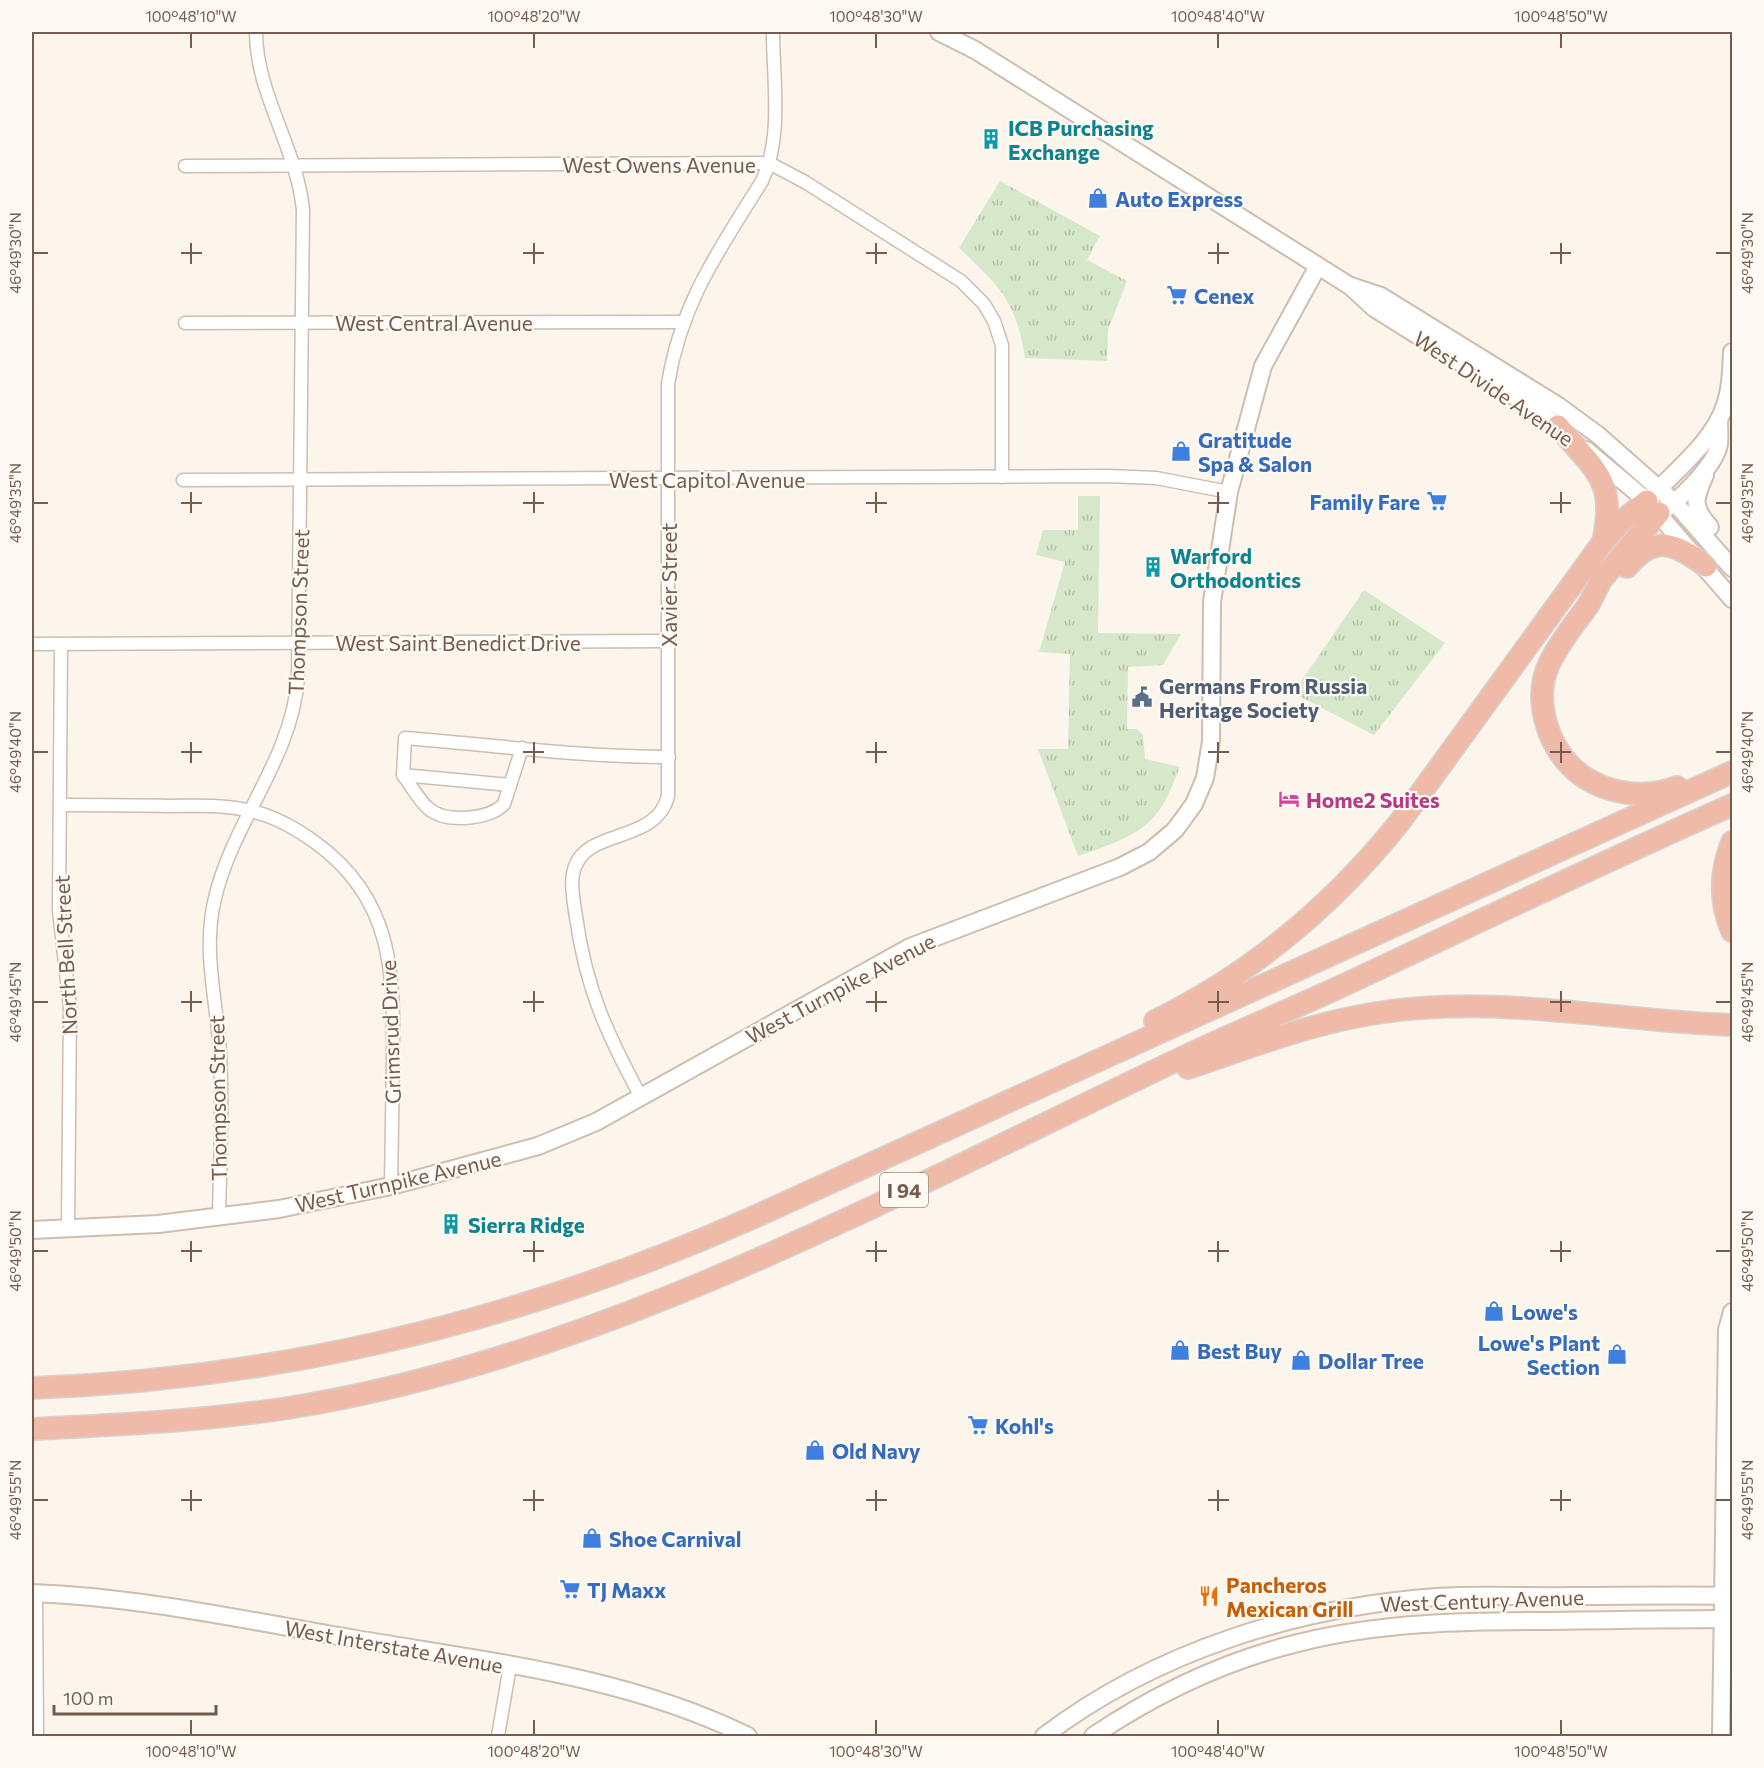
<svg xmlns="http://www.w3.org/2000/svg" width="1764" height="1768" font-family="Commissioner,sans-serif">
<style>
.grass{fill:url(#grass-tufts)}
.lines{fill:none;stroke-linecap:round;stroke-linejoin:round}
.street-casing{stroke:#cdbdb2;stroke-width:15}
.secondary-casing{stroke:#cfbdaf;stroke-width:20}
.highway-casing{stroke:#d8d1ce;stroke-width:24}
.street{stroke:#fff;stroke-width:12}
.secondary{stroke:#fff;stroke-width:16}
.highway{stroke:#efbaa8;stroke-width:21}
.ticks{fill:none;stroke:#745c50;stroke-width:2}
.labels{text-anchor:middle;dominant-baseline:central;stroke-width:4.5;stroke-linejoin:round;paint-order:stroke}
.shield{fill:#fef9f2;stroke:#9d8b81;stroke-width:1.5}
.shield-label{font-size:20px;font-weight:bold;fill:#745c50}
.culture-label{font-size:21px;font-weight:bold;fill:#0d838f;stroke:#fef9f2;text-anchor:start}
.street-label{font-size:21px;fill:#745c50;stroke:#fef9f2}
.shop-label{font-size:21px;font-weight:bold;fill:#366cbe;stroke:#fef9f2;text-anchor:start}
.service-label{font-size:21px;font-weight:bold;fill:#4e5e75;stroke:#fef9f2;text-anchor:start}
.hotel-label{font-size:21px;font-weight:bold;fill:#b23c85;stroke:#fef9f2;text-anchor:start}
.food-label{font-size:21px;font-weight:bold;fill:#c56008;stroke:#fef9f2;text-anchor:start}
.neatline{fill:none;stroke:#745c50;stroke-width:2}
.ticks-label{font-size:15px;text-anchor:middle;fill:#745c50}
</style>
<defs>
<pattern id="grass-tufts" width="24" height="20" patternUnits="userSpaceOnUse" patternTransform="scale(1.5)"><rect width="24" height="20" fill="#d7e8ca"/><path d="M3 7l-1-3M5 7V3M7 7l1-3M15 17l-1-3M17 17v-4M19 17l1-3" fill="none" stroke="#b3bfa6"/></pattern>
</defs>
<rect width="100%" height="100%" fill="#fbf5eb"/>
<!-- grass -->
<g class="grass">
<path d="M1000 181 1100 236 1087 260 1127 281 1108 330 1107 361 1025 358C1016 300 1000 287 959 248Z"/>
<path d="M1078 496H1100L1098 633 1181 634 1163 665 1128 667 1127 729H1137L1143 735 1145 759 1180 767C1174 780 1170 794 1162 806 1145 835 1109 845 1078 856L1038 749H1068L1070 654 1039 652 1065 562 1036 555 1043 530H1078Z"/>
<polygon points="1364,590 1445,643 1374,735 1293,693"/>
</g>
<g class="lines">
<!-- street casing -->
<g class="street-casing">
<g id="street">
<polyline points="185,166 769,163 805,182 961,281 984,304 994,321 1002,345 1002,477"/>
<polyline points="185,323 683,322"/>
<polyline points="183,480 1108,476 1156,478 1229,492"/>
<polyline points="32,644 668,641"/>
<polyline points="61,644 59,911 70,1007 68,1229"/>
<path d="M522 748 504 804C489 820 446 823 429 809 419 801 411 785 403 775L405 738C493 745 581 757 669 757"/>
<polyline points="403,775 510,785"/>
<path d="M60 805C96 805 133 805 169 806 196 806 224 804 251 811 274 816 297 829 316 843 393 899 394 972 393 1059 392 1101 392 1144 391 1186"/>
<path d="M641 1097C607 1034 586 989 576 917 572 891 565 863 592 847 618 832 659 832 668 796V384C681 302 720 249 762 181 783 137 773 79 773 32"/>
<path d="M219 1217C220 1162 223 1107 220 1053 217 1001 202 950 215 898 233 821 292 759 298 678L303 210C297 148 256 94 256 32"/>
<polyline points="36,1594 37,1736"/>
<polyline points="498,1736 510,1666"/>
</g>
</g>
<!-- secondary casing -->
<g class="secondary-casing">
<g id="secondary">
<polyline points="939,32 975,50 1350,286 1374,308 1541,413 1566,433"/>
<polyline points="1351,286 1381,296 1557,405 1598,435 1674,502 1732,568"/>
<polyline points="1586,450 1647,501 1732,599"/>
<path d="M1705 475C1694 499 1692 507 1710 527"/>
<path d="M1653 495C1677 469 1712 442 1724 408 1731 390 1731 370 1732 352"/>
<path d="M1667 508C1683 496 1716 464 1719 444 1720 436 1719 427 1719 419"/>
<polyline points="32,1230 158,1224 279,1209 391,1186 538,1146 596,1122 910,947 1120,867 1149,852 1175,830 1194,804 1205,778 1211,741 1212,602 1229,492 1263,366 1318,266"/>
<path d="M32 1593C139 1597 244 1620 350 1638 484 1661 624 1675 748 1736"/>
<path d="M1044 1736C1156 1651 1298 1607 1437 1597 1481 1594 1525 1597 1569 1596 1623 1596 1678 1595 1732 1596"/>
<path d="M1093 1736C1157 1693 1224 1661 1298 1643 1380 1622 1467 1621 1551 1621 1611 1620 1672 1619 1732 1619"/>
<polyline points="1721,1736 1727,1330 1732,1312"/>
</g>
</g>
<!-- highway casing -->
<g class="highway-casing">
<g id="highway">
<path d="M1659 513C1640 535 1620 557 1602 579 1596 588 1593 598 1587 607 1573 626 1559 643 1549 664 1532 702 1549 751 1581 775 1609 795 1646 799 1677 787"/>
<polyline points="1603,542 1623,520 1647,501"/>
<path d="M1627 567C1656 533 1675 544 1706 566"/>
<path d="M1732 842C1720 872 1719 901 1732 931"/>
<path d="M1155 1021C1251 974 1332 906 1399 823L1603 542C1617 478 1594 471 1558 426"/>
<path d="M1188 1068C1250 1047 1312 1023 1377 1013 1495 994 1614 1021 1732 1025"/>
<path d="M32 1388C282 1379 523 1320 752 1218L1732 772"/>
<path d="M32 1429C117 1425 203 1421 288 1408 603 1358 904 1189 1190 1054 1237 1032 1285 1012 1333 990 1466 928 1598 864 1732 805"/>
</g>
</g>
<!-- street -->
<use href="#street" class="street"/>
<!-- secondary -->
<use href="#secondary" class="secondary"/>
<!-- highway -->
<use href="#highway" class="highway"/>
</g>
<!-- ticks -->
<path class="ticks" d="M191 33V48M534 33V48M876 33V48M1218 33V48M1561 33V48M191 243V264M534 243V264M876 243V264M1218 243V264M1561 243V264M33 253H48M181 253H202M523 253H544M866 253H887M1208 253H1229M1550 253H1571M1716 253H1731M191 492V513M534 492V513M876 492V513M1218 492V513M1561 492V513M33 503H48M181 503H202M523 503H544M866 503H887M1208 503H1229M1550 503H1571M1716 503H1731M191 742V763M534 742V763M876 742V763M1218 742V763M1561 742V763M33 752H48M181 752H202M523 752H544M866 752H887M1208 752H1229M1550 752H1571M1716 752H1731M191 991V1012M534 991V1012M876 991V1012M1218 991V1012M1561 991V1012M33 1002H48M181 1002H202M523 1002H544M866 1002H887M1208 1002H1229M1550 1002H1571M1716 1002H1731M191 1241V1262M534 1241V1262M876 1241V1262M1218 1241V1262M1561 1241V1262M33 1251H48M181 1251H202M523 1251H544M866 1251H887M1208 1251H1229M1550 1251H1571M1716 1251H1731M191 1490V1511M534 1490V1511M876 1490V1511M1218 1490V1511M1561 1490V1511M33 1500H48M181 1500H202M523 1500H544M866 1500H887M1208 1500H1229M1550 1500H1571M1716 1500H1731M191 1720V1735M534 1720V1735M876 1720V1735M1218 1720V1735M1561 1720V1735"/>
<!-- icons -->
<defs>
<g id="building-bare" transform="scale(1.62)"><path d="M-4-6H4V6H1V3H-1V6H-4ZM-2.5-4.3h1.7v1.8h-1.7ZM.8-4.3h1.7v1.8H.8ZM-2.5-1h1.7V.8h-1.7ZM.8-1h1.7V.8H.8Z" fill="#0f9aa8" stroke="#fef9f2" stroke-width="2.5" paint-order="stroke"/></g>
<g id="shop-bare" transform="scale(1.62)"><path d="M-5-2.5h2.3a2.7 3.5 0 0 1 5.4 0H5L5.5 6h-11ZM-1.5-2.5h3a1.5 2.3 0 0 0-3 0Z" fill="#3f7fe0" stroke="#fef9f2" stroke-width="2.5" paint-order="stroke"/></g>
<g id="supermarket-bare" transform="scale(1.62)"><path d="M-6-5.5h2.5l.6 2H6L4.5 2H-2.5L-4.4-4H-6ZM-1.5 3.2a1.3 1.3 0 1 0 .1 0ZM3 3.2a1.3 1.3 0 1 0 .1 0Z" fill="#3f7fe0" stroke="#fef9f2" stroke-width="2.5" paint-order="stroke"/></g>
<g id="civic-bare" transform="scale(1.62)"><path d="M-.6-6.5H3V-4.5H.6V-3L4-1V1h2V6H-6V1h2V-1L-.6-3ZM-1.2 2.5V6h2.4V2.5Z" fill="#5c6f8a" stroke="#fef9f2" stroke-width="2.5" paint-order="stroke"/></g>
<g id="hotel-bare" transform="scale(1.62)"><path d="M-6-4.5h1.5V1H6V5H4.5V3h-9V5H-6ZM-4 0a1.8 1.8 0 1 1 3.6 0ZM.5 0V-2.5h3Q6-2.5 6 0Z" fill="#d1479c" stroke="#fef9f2" stroke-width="2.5" paint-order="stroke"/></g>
<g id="restaurant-bare" transform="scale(1.62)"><path d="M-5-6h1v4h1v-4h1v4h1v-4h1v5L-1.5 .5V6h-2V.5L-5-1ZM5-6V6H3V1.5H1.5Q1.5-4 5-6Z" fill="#e8710a" stroke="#fef9f2" stroke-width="2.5" paint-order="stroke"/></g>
</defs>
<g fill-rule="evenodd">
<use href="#building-bare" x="991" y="139"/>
<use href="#shop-bare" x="1098" y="198"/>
<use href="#supermarket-bare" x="1177" y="295"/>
<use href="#shop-bare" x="1181" y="451"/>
<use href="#supermarket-bare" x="1437" y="501"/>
<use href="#building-bare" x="1153" y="567"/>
<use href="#civic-bare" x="1142" y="697"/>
<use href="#hotel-bare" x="1289" y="799"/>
<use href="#building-bare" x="451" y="1224"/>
<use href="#shop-bare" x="1494" y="1311"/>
<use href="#shop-bare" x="1180" y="1350"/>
<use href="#shop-bare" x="1617" y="1354"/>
<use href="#shop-bare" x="1301" y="1360"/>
<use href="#supermarket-bare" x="978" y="1425"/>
<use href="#shop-bare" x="815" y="1450"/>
<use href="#shop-bare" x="592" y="1538"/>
<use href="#supermarket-bare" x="570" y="1589"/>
<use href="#restaurant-bare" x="1209" y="1596"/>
</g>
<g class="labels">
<!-- shield labels -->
<rect class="shield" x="880" y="1173" width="48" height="34" rx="4.5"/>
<g class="shield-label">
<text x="904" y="1190">I 94</text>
</g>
<!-- culture labels -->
<g class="culture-label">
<text x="1008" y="127">ICB Purchasing<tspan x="1008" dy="24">Exchange</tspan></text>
<text x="1170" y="555">Warford<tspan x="1170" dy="24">Orthodontics</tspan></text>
<text x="468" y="1224">Sierra Ridge</text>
</g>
<!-- street labels -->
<g class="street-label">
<text x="659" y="164">West Owens Avenue</text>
<text x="434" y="322">West Central Avenue</text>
<text transform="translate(1494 388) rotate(34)">West Divide Avenue</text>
<text x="707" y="479">West Capitol Avenue</text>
<text transform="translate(668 585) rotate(-90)">Xavier Street</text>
<text transform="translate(298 612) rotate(-88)">Thompson Street</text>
<text x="458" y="642">West Saint Benedict Drive</text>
<text transform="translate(65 955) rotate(-93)">North Bell Street</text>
<text transform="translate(840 988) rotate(-28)">West Turnpike Avenue</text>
<text transform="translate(390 1032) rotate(-92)">Grimsrud Drive</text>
<text transform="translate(217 1098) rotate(-91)">Thompson Street</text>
<text transform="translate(398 1181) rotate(-13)">West Turnpike Avenue</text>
<text transform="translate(1482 1600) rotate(-2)">West Century Avenue</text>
<text transform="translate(394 1646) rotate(10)">West Interstate Avenue</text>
</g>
<!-- shop labels -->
<g class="shop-label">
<text x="1115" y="198">Auto Express</text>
<text x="1194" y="295">Cenex</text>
<text x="1198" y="439">Gratitude<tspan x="1198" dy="24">Spa &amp; Salon</tspan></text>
<text x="1420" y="501" text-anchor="end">Family Fare</text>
<text x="1511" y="1311">Lowe's</text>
<text x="1600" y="1342" text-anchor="end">Lowe's Plant<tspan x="1600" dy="24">Section</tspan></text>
<text x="1197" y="1350">Best Buy</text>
<text x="1318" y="1360">Dollar Tree</text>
<text x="995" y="1425">Kohl's</text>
<text x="832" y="1450">Old Navy</text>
<text x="609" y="1538">Shoe Carnival</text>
<text x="587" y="1589">TJ Maxx</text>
</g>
<!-- service labels -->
<g class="service-label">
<text x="1159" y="685">Germans From Russia<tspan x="1159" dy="24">Heritage Society</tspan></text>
</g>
<!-- hotel labels -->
<g class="hotel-label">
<text x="1306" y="799">Home2 Suites</text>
</g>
<!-- food labels -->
<g class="food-label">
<text x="1226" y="1584">Pancheros<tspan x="1226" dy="24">Mexican Grill</tspan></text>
</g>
</g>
<!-- border -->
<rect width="1764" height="1768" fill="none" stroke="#fef9f2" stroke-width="66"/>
<!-- scale -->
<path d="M54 1705v9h162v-9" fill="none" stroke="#745c50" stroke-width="3"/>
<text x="63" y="1705" font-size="18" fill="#745c50" stroke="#fef9f2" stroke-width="4.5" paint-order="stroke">100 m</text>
<rect x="33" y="33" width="1698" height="1702" class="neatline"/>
<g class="ticks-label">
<text x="191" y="22">100°48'10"W</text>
<text x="534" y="22">100°48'20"W</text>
<text x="876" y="22">100°48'30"W</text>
<text x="1218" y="22">100°48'40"W</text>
<text x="1561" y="22">100°48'50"W</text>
<text transform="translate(1748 253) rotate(-90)" y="5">46°49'30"N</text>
<text transform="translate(16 253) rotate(-90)" y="5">46°49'30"N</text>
<text transform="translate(1748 503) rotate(-90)" y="5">46°49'35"N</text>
<text transform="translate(16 503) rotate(-90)" y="5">46°49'35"N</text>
<text transform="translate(1748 752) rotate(-90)" y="5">46°49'40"N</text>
<text transform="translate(16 752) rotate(-90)" y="5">46°49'40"N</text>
<text transform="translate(1748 1002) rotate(-90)" y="5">46°49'45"N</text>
<text transform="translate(16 1002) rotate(-90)" y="5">46°49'45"N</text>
<text transform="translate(1748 1251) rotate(-90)" y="5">46°49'50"N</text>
<text transform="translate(16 1251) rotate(-90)" y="5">46°49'50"N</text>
<text transform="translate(1748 1500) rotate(-90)" y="5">46°49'55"N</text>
<text transform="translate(16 1500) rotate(-90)" y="5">46°49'55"N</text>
<text x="191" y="1757">100°48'10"W</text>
<text x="534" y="1757">100°48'20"W</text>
<text x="876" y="1757">100°48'30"W</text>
<text x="1218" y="1757">100°48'40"W</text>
<text x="1561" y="1757">100°48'50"W</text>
</g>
</svg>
